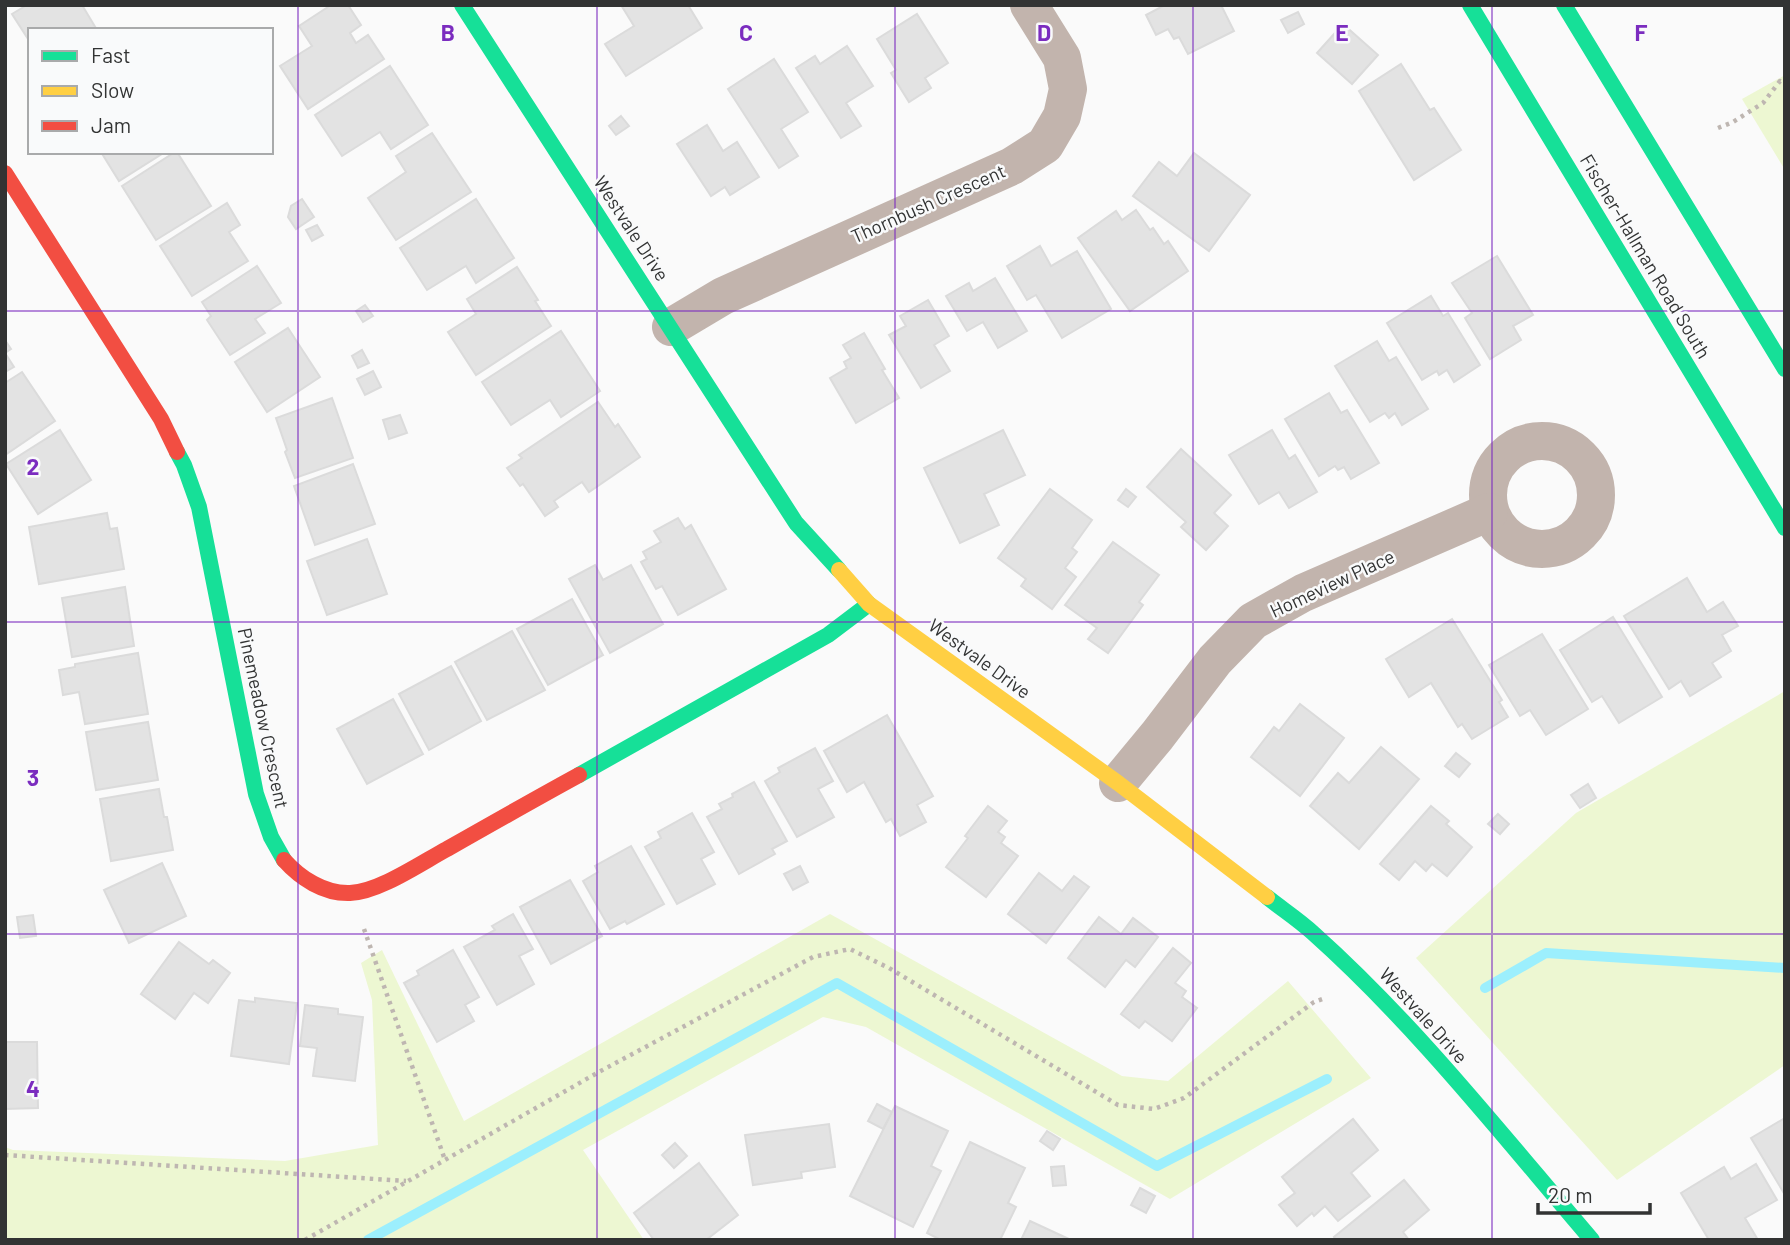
<svg xmlns="http://www.w3.org/2000/svg" width="1790" height="1245" font-family="Barlow,sans-serif">
<style>
.green{fill:#edf7d2}
.lines{fill:none;stroke-linecap:round;stroke-linejoin:round}
.stream{stroke:#9ceffd;stroke-width:10}
.building{fill:#e3e3e3;stroke:#dbdbdb;stroke-width:2}
.path{stroke:#beb6b1;stroke-width:4.5;stroke-dasharray:3.5 5;stroke-linecap:butt}
.street{stroke:#c2b4ad;stroke-width:38}
.fast{stroke:#16e098;stroke-width:16}
.slow{stroke:#ffcf43;stroke-width:16}
.jam{stroke:#f24e42;stroke-width:16}
.grid{fill:none;stroke:#7b2cbf;stroke-width:2;stroke-opacity:0.55}
.labels{text-anchor:middle;dominant-baseline:central;stroke-width:5;stroke-linejoin:round;paint-order:stroke}
.street-label{font-size:19px;fill:#323333;stroke:#f9fafb}
.grid-label{font-size:23px;text-anchor:middle;font-weight:bold;fill:#7b2cbf;stroke:#f9fafb;stroke-width:5;stroke-linejoin:round;paint-order:stroke}
</style>
<rect width="100%" height="100%" fill="#fafafa"/>
<!-- green -->
<g class="green">
<polygon points="1785,75 1785,170 1742,99"/>
<polygon points="1785,691 1785,1065 1617,1180 1416,958 1576,813"/>
<polygon points="830,914 1122,1076 1168,1081 1288,981 1371,1078 1170,1199 866,1027 823,1017 583,1150 644,1240 5,1240 5,1147 13,1150 285,1161 378,1145 372,1000 361,963 382,950 464,1121"/>
</g>
<g class="lines">
<!-- stream -->
<g class="stream">
<polyline points="1485,988 1546,953 1785,968"/>
<polyline points="368,1240 837,983 1157,1166 1327,1079"/>
</g>
</g>
<!-- building -->
<g class="building">
<polygon points="27,5 82,5 97,30 30,30 30,42 12,14"/>
<polygon points="331,5 348,5 361,25 350,33 356,43 368,35 384,59 308,109 280,66 312,46 299,26"/>
<polygon points="621,5 688,5 702,28 626,76 605,44 634,26"/>
<polygon points="1165,5 1221,5 1234,31 1188,54 1179,37 1174,39 1168,29 1156,35 1146,15"/>
<polygon points="1298,12 1304,24 1288,33 1281,20"/>
<polygon points="917,14 948,63 925,78 931,88 909,102 891,73 896,70 877,39"/>
<polygon points="1343,24 1378,55 1352,84 1317,53"/>
<polygon points="847,46 873,86 846,103 861,126 841,138 796,68 815,56 820,64"/>
<polygon points="774,59 808,112 781,129 798,156 779,168 728,89"/>
<polygon points="1401,64 1430,110 1434,108 1461,150 1414,180 1359,91"/>
<polygon points="390,66 428,125 391,149 380,132 342,156 315,115"/>
<polygon points="621,116 629,126 616,135 609,126"/>
<polygon points="707,125 723,151 737,142 759,177 730,195 725,187 711,196 677,144"/>
<polygon points="432,133 471,192 396,240 368,198 406,172 396,156"/>
<polygon points="101,152 165,152 119,181"/>
<polygon points="175,152 177,152 211,206 156,240 122,186"/>
<polygon points="1194,153 1250,195 1209,251 1133,196 1159,162 1177,176"/>
<polygon points="302,199 314,217 296,229 288,217 291,206"/>
<polygon points="476,199 514,258 476,283 466,266 427,290 400,248"/>
<polygon points="227,203 240,225 229,232 248,261 192,296 160,246"/>
<polygon points="1136,210 1150,230 1153,228 1164,244 1168,241 1188,271 1130,311 1078,238 1116,211 1122,220"/>
<polygon points="317,225 323,235 312,241 306,230"/>
<polygon points="1040,246 1051,266 1077,251 1111,309 1062,338 1036,295 1027,300 1007,266"/>
<polygon points="1497,256 1533,315 1513,326 1521,340 1490,359 1465,318 1472,313 1452,283"/>
<polygon points="257,266 281,303 255,319 265,333 230,355 207,320 211,316 202,302"/>
<polygon points="517,267 538,300 535,301 551,326 476,375 448,332 476,314 467,299"/>
<polygon points="995,278 1027,331 998,348 983,322 967,331 946,296 969,283 973,291"/>
<polygon points="1431,296 1443,316 1448,313 1480,365 1454,382 1447,370 1439,375 1437,371 1422,380 1387,323"/>
<polygon points="928,300 949,336 934,345 950,371 921,388 889,335 906,326 900,316"/>
<polygon points="365,305 373,316 363,322 356,311"/>
<polygon points="288,328 320,377 267,412 235,362"/>
<polygon points="561,331 600,391 561,417 550,400 511,425 482,382"/>
<polygon points="864,333 885,369 882,370 899,398 856,423 830,378 847,368 844,362 851,358 843,345"/>
<polygon points="5,340 11,349 5,353 14,367 5,372"/>
<polygon points="1377,341 1389,361 1396,357 1428,409 1402,425 1395,413 1389,418 1385,413 1370,422 1335,366"/>
<polygon points="362,350 369,363 358,368 352,356"/>
<polygon points="373,371 381,387 365,395 357,379"/>
<polygon points="22,372 55,421 5,455 5,383"/>
<polygon points="1329,393 1341,413 1347,410 1379,463 1351,479 1344,467 1338,470 1335,466 1319,476 1285,419"/>
<polygon points="332,398 353,458 295,478 285,452 287,450 276,418"/>
<polygon points="598,402 615,427 618,424 640,457 589,492 582,482 554,501 558,507 545,516 523,484 520,486 507,468 522,458 519,455"/>
<polygon points="400,415 407,433 389,439 383,420"/>
<polygon points="60,430 91,480 38,514 6,464"/>
<polygon points="1003,430 1025,475 984,494 999,525 960,543 924,468"/>
<polygon points="1272,430 1289,459 1295,455 1317,492 1289,508 1279,492 1259,504 1229,455"/>
<polygon points="1181,449 1231,495 1214,513 1228,526 1206,550 1181,527 1186,522 1147,487"/>
<polygon points="353,464 375,524 315,545 294,486"/>
<polygon points="1050,489 1092,520 1072,548 1077,552 1065,568 1076,577 1052,609 1021,586 1026,579 998,558"/>
<polygon points="1126,489 1136,497 1128,507 1118,500"/>
<polygon points="107,513 110,529 117,528 124,569 39,584 29,527"/>
<polygon points="678,518 685,529 691,525 726,589 678,615 662,586 656,589 641,562 647,559 643,552 661,542 654,531"/>
<polygon points="367,539 387,594 327,615 307,561"/>
<polygon points="1113,542 1159,575 1139,602 1143,605 1108,653 1088,639 1097,628 1065,605"/>
<polygon points="595,565 603,580 631,565 663,624 610,653 569,579"/>
<polygon points="1687,578 1707,612 1723,602 1738,626 1722,635 1731,651 1712,663 1721,677 1690,696 1681,681 1669,689 1624,616"/>
<polygon points="125,587 134,646 72,657 62,598"/>
<polygon points="572,599 603,655 548,685 517,629"/>
<polygon points="1613,617 1662,697 1619,723 1602,696 1592,702 1560,650"/>
<polygon points="1452,619 1502,700 1499,702 1508,717 1472,739 1462,724 1458,727 1431,683 1409,697 1386,659"/>
<polygon points="512,631 545,690 487,720 455,662"/>
<polygon points="1542,634 1588,709 1546,735 1530,710 1520,716 1489,665"/>
<polygon points="138,653 148,714 85,724 79,692 63,695 59,670 75,667 75,664"/>
<polygon points="451,666 481,721 429,750 399,694"/>
<polygon points="393,699 423,754 367,784 337,729"/>
<polygon points="1300,704 1344,738 1300,796 1251,757 1274,727 1279,731"/>
<polygon points="887,715 933,796 917,805 926,822 900,836 891,819 886,822 864,782 847,792 824,751"/>
<polygon points="148,722 158,780 96,790 86,732"/>
<polygon points="1381,747 1419,779 1359,849 1310,806 1338,773 1349,783"/>
<polygon points="815,748 833,781 818,789 834,817 797,837 765,781 780,772 778,768"/>
<polygon points="1456,753 1470,764 1459,777 1445,766"/>
<polygon points="754,782 787,841 772,849 775,854 739,874 707,817 722,809 719,804 733,797 732,794"/>
<polygon points="1588,784 1596,798 1580,808 1571,795"/>
<polygon points="159,789 164,817 167,817 173,850 111,861 100,799"/>
<polygon points="988,806 1007,821 998,832 1005,837 1001,843 1018,856 986,897 946,867 968,838 965,836"/>
<polygon points="1431,806 1449,821 1446,824 1472,847 1447,876 1432,864 1426,871 1415,861 1399,880 1380,864"/>
<polygon points="692,813 714,852 701,859 715,884 677,904 645,847 661,838 658,832"/>
<polygon points="1498,814 1509,824 1500,834 1488,824"/>
<polygon points="631,846 664,904 627,924 625,921 610,929 583,881 598,872 595,866"/>
<polygon points="162,863 186,916 129,943 104,890"/>
<polygon points="800,866 808,882 793,890 784,874"/>
<polygon points="1039,873 1062,891 1074,876 1089,887 1046,943 1008,914"/>
<polygon points="570,880 602,936 551,964 520,907"/>
<polygon points="513,914 533,949 519,956 534,984 497,1005 464,947 495,930 492,926"/>
<polygon points="33,915 36,936 20,938 17,917"/>
<polygon points="1099,917 1121,934 1133,918 1158,937 1135,967 1126,960 1105,987 1068,958"/>
<polygon points="179,942 209,964 213,960 230,973 208,1003 194,993 175,1019 141,994"/>
<polygon points="1173,948 1191,963 1175,983 1186,991 1182,997 1197,1008 1172,1041 1145,1021 1139,1028 1121,1014"/>
<polygon points="453,950 479,997 465,1005 474,1021 437,1042 404,983 419,975 417,971"/>
<polygon points="255,998 297,1003 289,1064 231,1056 239,1000 255,1002"/>
<polygon points="305,1005 338,1009 338,1014 363,1017 355,1081 313,1076 317,1048 300,1046"/>
<polygon points="5,1042 37,1042 38,1108 5,1109"/>
<polygon points="877,1104 892,1112 883,1129 868,1121"/>
<polygon points="895,1106 948,1131 931,1166 941,1171 913,1227 850,1196"/>
<polygon points="1785,1118 1785,1195 1751,1138"/>
<polygon points="1353,1119 1378,1150 1351,1173 1370,1196 1338,1221 1325,1206 1314,1216 1312,1213 1297,1226 1279,1205 1295,1193 1282,1177"/>
<polygon points="829,1124 835,1167 801,1172 802,1178 753,1185 745,1135"/>
<polygon points="1047,1131 1060,1139 1053,1150 1040,1141"/>
<polygon points="970,1142 1025,1168 1008,1203 1016,1207 1000,1240 941,1240 927,1233"/>
<polygon points="675,1143 687,1156 674,1168 662,1155"/>
<polygon points="699,1163 738,1215 706,1240 654,1240 634,1213"/>
<polygon points="1756,1164 1777,1200 1745,1218 1758,1240 1709,1240 1681,1193 1724,1167 1731,1179"/>
<polygon points="1064,1166 1066,1185 1053,1186 1051,1167"/>
<polygon points="1404,1180 1429,1210 1403,1232 1409,1240 1336,1240 1334,1237"/>
<polygon points="1140,1188 1155,1196 1146,1213 1131,1205"/>
<polygon points="1030,1221 1071,1240 1021,1240"/>
</g>
<g class="lines">
<!-- path -->
<g class="path">
<polyline points="1718,128 1733,122 1763,103 1780,81 1785,84"/>
<polyline points="364,929 445,1160"/>
<polyline points="5,1155 406,1181"/>
<polyline points="305,1240 597,1073 813,957 850,949 889,968 1118,1105 1154,1109 1184,1098 1314,1002 1325,998"/>
</g>
<!-- street -->
<g class="street">
<polyline points="671,327 723,296 1012,166 1045,145 1062,116 1068,89 1062,58 1029,5"/>
<circle cx="1542" cy="495" r="54"/>
<polyline points="1118,783 1157,736 1215,660 1253,621 1303,593 1489,512"/>
</g>
<!-- fast -->
<g class="fast">
<polyline points="462,5 796,523 839,570"/>
<polyline points="1470,5 1785,528"/>
<polyline points="1564,5 1785,369"/>
<polyline points="177,452 184,465 199,507 256,794 271,837 284,860"/>
<polyline points="579,775 828,635 869,604"/>
<path d="M1267 897C1282 909 1299 920 1313 933 1416 1025 1502 1135 1592 1240"/>
</g>
<!-- slow -->
<polyline class="slow" points="839,570 869,604 1118,783 1267,897"/>
<!-- jam -->
<g class="jam">
<polyline points="5,173 161,419 177,452"/>
<path d="M284 860C300 878 324 894 350 893 379 892 421 863 447 849 491 824 535 799 579 775"/>
</g>
</g>
<!-- grid -->
<path class="grid" d="M298 5V1240M597 5V1240M895 5V1240M1193 5V1240M1492 5V1240M5 311H1785M5 622H1785M5 934H1785"/>
<g class="labels">
<!-- street labels -->
<g class="street-label">
<text transform="translate(928 203) rotate(-24)">Thornbush Crescent</text>
<text transform="translate(632 228) rotate(57)">Westvale Drive</text>
<text transform="translate(1646 256) rotate(59)">Fischer-Hallman Road South</text>
<text transform="translate(1332 583) rotate(-25)">Homeview Place</text>
<text transform="translate(980 658) rotate(36)">Westvale Drive</text>
<text transform="translate(264 718) rotate(78)">Pinemeadow Crescent</text>
<text transform="translate(1424 1015) rotate(48)">Westvale Drive</text>
</g>
</g>
<g class="grid-label">
<text x="448" y="41">B</text>
<text x="746" y="41">C</text>
<text x="1044" y="41">D</text>
<text x="1342" y="41">E</text>
<text x="1641" y="41">F</text>
<text x="33" y="475">2</text>
<text x="33" y="786">3</text>
<text x="33" y="1097">4</text>
</g>
<!-- border -->
<rect width="1790" height="1245" fill="none" stroke="#323333" stroke-width="14"/>
<!-- legend -->
<rect x="28" y="28" width="245" height="126" fill="#f9fafb" stroke="#a9aaab" stroke-width="2"/>
<rect x="42" y="51" width="35" height="10" fill="#16e098" stroke="#a9aaab" stroke-width="2"/>
<text x="91" y="63" font-size="21" fill="#323333">Fast</text>
<rect x="42" y="86" width="35" height="10" fill="#ffcf43" stroke="#a9aaab" stroke-width="2"/>
<text x="91" y="98" font-size="21" fill="#323333">Slow</text>
<rect x="42" y="121" width="35" height="10" fill="#f24e42" stroke="#a9aaab" stroke-width="2"/>
<text x="91" y="133" font-size="21" fill="#323333">Jam</text>
<!-- scale -->
<path d="M1538 1203v10h112v-10" fill="none" stroke="#323333" stroke-width="3.5"/>
<text x="1548" y="1203" font-size="21" fill="#323333" stroke="#f9fafb" stroke-width="5" paint-order="stroke">20 m</text>
</svg>
